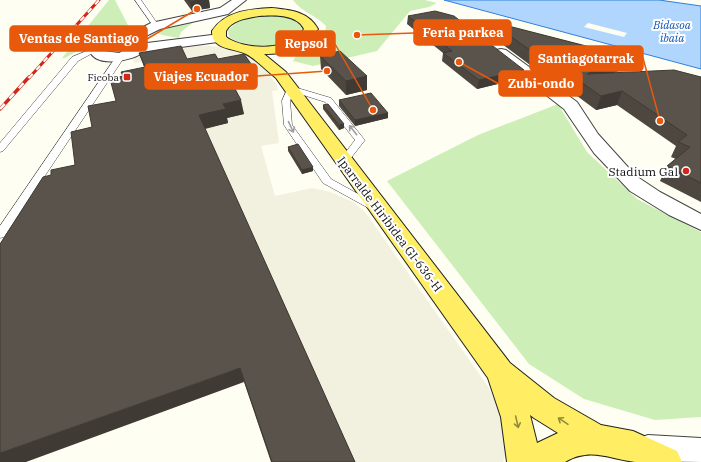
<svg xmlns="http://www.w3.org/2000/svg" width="701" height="462" font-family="'IBM Plex Serif',serif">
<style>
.green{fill:#cdefb7}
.plaza{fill:#f2f0df}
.water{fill:#b1d6fd;stroke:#2f80dd}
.pier{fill:#fffef3}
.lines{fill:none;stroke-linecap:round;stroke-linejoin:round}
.lane-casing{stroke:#434343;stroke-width:1}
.street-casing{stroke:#434343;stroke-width:2}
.primary-casing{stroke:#212121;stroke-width:2}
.lane{fill:#fff;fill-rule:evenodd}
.street{fill:#fff;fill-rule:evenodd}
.primary{fill:#ffee63;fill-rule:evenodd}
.rail-far1-casing{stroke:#d22716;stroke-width:3}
.rail-casing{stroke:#d22716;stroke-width:3.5}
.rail-far1{stroke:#fff;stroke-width:2;stroke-dasharray:5.5;stroke-linecap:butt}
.rail{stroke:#fff;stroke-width:2.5;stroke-dasharray:7;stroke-linecap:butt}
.wall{fill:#4d4740}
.shaded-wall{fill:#3f3a34}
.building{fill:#5a534b;stroke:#3f3a34}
.oneway{stroke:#9f9f9f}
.oneway2{stroke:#938a3e}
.poi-dot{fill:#d22716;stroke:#fff;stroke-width:1.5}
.labels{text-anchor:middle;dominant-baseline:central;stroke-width:4;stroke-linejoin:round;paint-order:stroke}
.far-poi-label{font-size:10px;fill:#101010;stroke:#fff;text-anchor:end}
.far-water-label{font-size:11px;font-style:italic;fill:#0951b3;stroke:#fff}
.poi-label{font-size:12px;fill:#101010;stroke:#fff;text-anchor:end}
.street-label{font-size:12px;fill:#101010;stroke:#fff}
.leader{fill:none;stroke:#e8590c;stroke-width:1.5}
.callout-dot{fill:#e8590c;stroke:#fff;stroke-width:1.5}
.callout{fill:#e8590c;stroke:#e8590c;stroke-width:1.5}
.callout-label{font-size:13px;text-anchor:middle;font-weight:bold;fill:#fff}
</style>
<rect width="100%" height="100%" fill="#fffef3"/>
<!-- green -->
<g class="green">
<polygon points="109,0 115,0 131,31 103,36 86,43 90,44 65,58 62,58"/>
<path d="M293 0H425L437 3 429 7 410 11 377 51 313 66 293 61C300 46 325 46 326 26 316 15 301 12 293 0Z"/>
<path d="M268 15C281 16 297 16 302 29 291 51 247 49 229 37L228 31C238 18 253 17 268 15Z"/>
<polygon points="195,21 181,32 179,38 162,35 154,30"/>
<polygon points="558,104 587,152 637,199 701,232 701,417 655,420 584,399 529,364 387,181 478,135"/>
</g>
<!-- plaza -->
<polygon class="plaza" points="196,45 221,47 249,56 260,62 267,72 277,85 278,90 272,91 279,143 261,146 275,196 312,188 330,192 353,202 365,212 489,388 498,407 504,433 505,455 503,462 349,462 202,129 228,123 226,118 229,87 255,81 155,60 135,63 132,59 146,53"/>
<!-- water -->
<polygon class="water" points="444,0 659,0 701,6 701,69"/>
<!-- pier -->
<polygon class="pier" points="588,23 627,33 624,37 584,27"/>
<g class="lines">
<!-- lane casing -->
<g class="lane-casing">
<g id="lane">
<polygon points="135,0 141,0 159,26 158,27 154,27"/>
<polygon points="94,48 100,49 78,61 3,151 0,152 0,143 72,57"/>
<polygon points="118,54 125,56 4,237 0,238 0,226"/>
<polygon points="288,87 294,87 331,98 363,138 365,140 347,163 341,163 339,161 355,140 325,102 294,92 290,101 292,125 331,179 380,206 381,208 380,210 372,210 323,183 284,125 282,101"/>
</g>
</g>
<!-- street casing -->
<g class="street-casing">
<g id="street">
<path d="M232 0H246L228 14 160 29 142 38 147 43 220 34 225 35 227 38 225 41 144 52C132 61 94 69 89 49 96 39 116 32 128 35L151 23 220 8ZM124 42 133 44V46L119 53 104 51 108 46Z"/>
<polygon points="501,49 506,50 577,102 598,134 636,176 660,192 701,214 701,230 669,215 630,191 594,153 564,109 496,56 494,53 496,50"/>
<polygon points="648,435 701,438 701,462 637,461 632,450 637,439"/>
</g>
</g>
<!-- primary casing -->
<g class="primary-casing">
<path id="primary" d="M272 8C290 10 308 11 318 29 306 49 287 54 264 54L286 72 510 363 554 398 601 425 633 431 677 451 682 462C667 462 650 462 635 462 609 459 591 447 565 462H507L501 417 488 378 276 78C267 71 256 59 246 54 235 48 211 50 212 31 225 11 250 9 272 8ZM259 16C273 15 297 14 304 29 290 51 246 51 226 37V31C232 20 247 18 259 16ZM530 415 534 418 558 433 537 443Z"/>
</g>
<!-- lane -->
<use href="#lane" class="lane"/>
<!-- street -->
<use href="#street" class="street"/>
<!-- primary -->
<use href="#primary" class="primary"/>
<!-- rail-far1 casing -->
<g class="rail-far1-casing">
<polyline id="rail-far1" points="29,78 99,0"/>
</g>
<!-- rail casing -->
<g class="rail-casing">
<polyline id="rail" points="0,109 29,77"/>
</g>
<!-- rail-far1 -->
<use href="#rail-far1" class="rail-far1"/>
<!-- rail -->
<use href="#rail" class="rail"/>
</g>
<!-- wall -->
<g class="wall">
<polygon points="184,0 209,0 210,8 192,11"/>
<polygon points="408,16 524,70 522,78 477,89 442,61 443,53 407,24"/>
<polygon points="489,21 625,56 620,70 614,73 701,77 701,202 660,181 667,166 676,159 671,157 676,146 617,105 596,110 561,84 557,85 487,33"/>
<polygon points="139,53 187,59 218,59 255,82 234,86 244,114 227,118 228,123 205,129 355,462 271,462 244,382 51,175 75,165 92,127 116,101 144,67"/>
<polygon points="320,56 367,76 367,90 346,95 321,69"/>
<polygon points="339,100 388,113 388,118 355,126 339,106"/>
<polygon points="323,105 344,128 339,130 323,109"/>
<polygon points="288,147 313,171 302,174 288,151"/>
</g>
<!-- shaded-wall -->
<g class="shaded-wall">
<polygon points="201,0 209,0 210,8 192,11 190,2"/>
<polygon points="625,56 620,70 586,86 587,74"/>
<polygon points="254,68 255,82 229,87 227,74"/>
<polygon points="524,70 522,78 477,89 479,80"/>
<polygon points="565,71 561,84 557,85 561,72"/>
<polygon points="367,76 367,90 346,95 346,81"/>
<polygon points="622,91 617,105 596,110 601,96"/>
<polygon points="241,100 244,114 227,118 228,123 202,129 199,115 223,104"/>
<polygon points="388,113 388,118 355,126 355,120"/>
<polygon points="344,124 344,128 339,130 339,125"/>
<polygon points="313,167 313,171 302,174 302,170"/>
<polygon points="240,368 244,382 26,462 0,462 0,453"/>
</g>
<!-- building -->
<g class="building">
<polygon points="189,0 201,0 190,2"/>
<polygon points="435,11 454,16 524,70 479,80 443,53 452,51 408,16"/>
<polygon points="489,21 625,56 587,74 674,70 701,77 701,183 667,166 690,147 678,142 687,135 622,91 601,96 565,71 561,72"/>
<polygon points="181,46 187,59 215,54 218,59 244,54 254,68 227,74 241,100 223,104 226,109 199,115 355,462 272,462 240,368 0,453 0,244 43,177 51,175 51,170 75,165 71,132 92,127 88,106 116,101 110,79 123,76 121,72 145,67 139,53"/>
<polygon points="340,51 367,76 346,81 320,56"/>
<polygon points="371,93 388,113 355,120 339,100"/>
<polygon points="328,104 344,124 339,125 323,105"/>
<polygon points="298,144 313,167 302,170 288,147"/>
</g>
<!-- one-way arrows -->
<defs><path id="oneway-shaft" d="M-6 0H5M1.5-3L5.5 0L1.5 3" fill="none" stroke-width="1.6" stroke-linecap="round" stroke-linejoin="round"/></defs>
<g class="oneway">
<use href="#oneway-shaft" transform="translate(291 127) rotate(65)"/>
<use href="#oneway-shaft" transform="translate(353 130) rotate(-129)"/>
</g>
<g class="oneway2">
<use href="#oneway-shaft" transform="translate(563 421) rotate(-146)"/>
<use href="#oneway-shaft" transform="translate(517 422) rotate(77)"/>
</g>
<!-- markers -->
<g class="poi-dot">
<rect x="123" y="73" width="8" height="8" rx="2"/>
<circle cx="686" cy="171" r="4"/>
</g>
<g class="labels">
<!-- far-poi labels -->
<g class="far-poi-label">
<text x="119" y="77">Ficoba</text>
</g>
<!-- far-water labels -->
<g class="far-water-label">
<text x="672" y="25">Bidasoa<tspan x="672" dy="13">ibaia</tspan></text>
</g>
<!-- poi labels -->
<g class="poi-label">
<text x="678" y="171">Stadium Gal</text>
</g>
<!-- street labels -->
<g class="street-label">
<text transform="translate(390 224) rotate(53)">Iparralde Hiribidea GI-636-H</text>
</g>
</g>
<!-- callouts -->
<path class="leader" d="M357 35L414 33M197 9L147 39M373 110L335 44M660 121L643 58M327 71L257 76M459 62L499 84"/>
<g class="callout-dot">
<circle cx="357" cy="35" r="4"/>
<circle cx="197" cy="9" r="4"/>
<circle cx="373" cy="110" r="4"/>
<circle cx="660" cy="121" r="4"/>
<circle cx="327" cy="71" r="4"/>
<circle cx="459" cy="62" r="4"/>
</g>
<g class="callout">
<rect x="414" y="20" width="97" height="25" rx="4"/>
<rect x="10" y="26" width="137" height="25" rx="4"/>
<rect x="276" y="31" width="59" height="25" rx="4"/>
<rect x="530" y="46" width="113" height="25" rx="4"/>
<rect x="145" y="64" width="112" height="25" rx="4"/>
<rect x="499" y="71" width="83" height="25" rx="4"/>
</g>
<g class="callout-label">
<text x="463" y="37">Feria parkea</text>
<text x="79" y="43">Ventas de Santiago</text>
<text x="306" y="48">Repsol</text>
<text x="586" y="63">Santiagotarrak</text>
<text x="201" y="81">Viajes Ecuador</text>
<text x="541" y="88">Zubi-ondo</text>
</g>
</svg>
